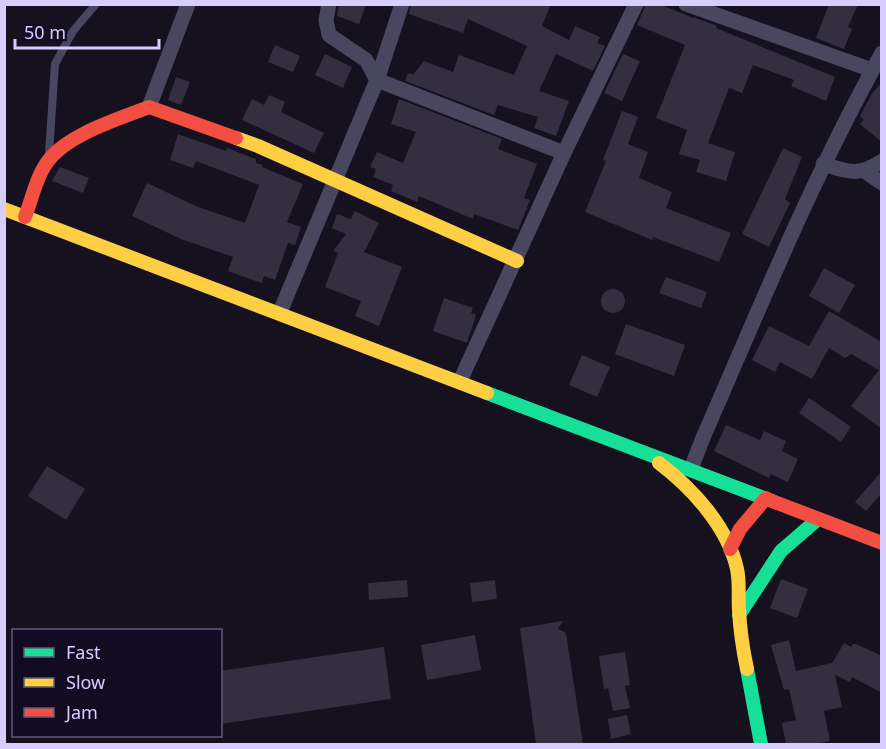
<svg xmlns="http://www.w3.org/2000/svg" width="886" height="749" font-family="'Noto Sans',sans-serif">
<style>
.building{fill:#332f40}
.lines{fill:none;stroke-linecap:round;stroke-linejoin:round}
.lane{stroke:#49465f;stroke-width:8}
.street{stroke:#49465f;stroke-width:15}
.fast{stroke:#16e098;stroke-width:14}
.slow{stroke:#ffcf43;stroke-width:14}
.jam{stroke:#f24e42;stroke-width:14}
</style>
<rect width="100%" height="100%" fill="#15111e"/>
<!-- building -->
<g class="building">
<polygon points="339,4 366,4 359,24 337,16"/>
<polygon points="411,4 551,4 542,26 569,40 575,26 600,37 597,43 605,46 593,71 556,54 539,91 569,101 556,136 534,128 538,117 498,105 494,115 405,81 408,73 413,75 424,61 453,72 459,55 514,75 527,46 468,19 463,33 409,14"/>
<polygon points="646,4 659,4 693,18 693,17 715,25 717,26 716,28 835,77 826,101 791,86 794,80 753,65 742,93 729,88 708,143 735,152 726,181 696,172 700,160 679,154 687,130 656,118 685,45 637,25"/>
<polygon points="829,4 858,4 848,27 852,29 844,49 816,38"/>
<polygon points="275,45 300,56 293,72 268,62"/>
<polygon points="325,54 352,67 343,88 315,75"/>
<polygon points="623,54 640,61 622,101 604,93"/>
<polygon points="176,77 190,82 181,105 168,100"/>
<polygon points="882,82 882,142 860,124 864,120 860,116 871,95"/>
<polygon points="269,95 285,102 281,112 324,133 314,153 242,120 252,99 264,105"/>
<polygon points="399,99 502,139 498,149 537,164 524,198 530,200 518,230 474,214 473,219 419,196 417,202 391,191 393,185 373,177 376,169 370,167 377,152 403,163 416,132 391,124"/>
<polygon points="622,111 638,117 628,144 648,152 639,178 672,192 666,208 731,233 719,262 653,237 652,240 585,212 606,161 603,160"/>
<polygon points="178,134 226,151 227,148 253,158 256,159 256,163 263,165 262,167 303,184 287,222 301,227 295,245 288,243 275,280 264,276 262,283 228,271 233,257 181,239 132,216 147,183 198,207 245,223 259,185 196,161 193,168 170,160"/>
<polygon points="783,148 802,157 785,199 790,203 769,247 742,234"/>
<polygon points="60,167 89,178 83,193 52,181"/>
<polygon points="355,211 379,223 364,252 402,267 379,326 355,316 361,301 325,287 338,253 333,251 346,234 332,228 337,214 351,219"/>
<polygon points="824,268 855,285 839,313 809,296"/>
<polygon points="666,277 707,292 701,308 659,293"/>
<circle cx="613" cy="301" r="12"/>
<polygon points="444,298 473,308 471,313 476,315 467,343 433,331"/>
<polygon points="829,311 882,342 882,429 851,406 879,370 851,354 845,358 829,348 812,379 780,362 775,372 752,360 769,326 809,346"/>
<polygon points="626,324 685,345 674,376 615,354"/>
<polygon points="582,355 610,367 597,397 569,385"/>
<polygon points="809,398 851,427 841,442 799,413"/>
<polygon points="726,425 760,440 764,431 786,441 782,451 798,459 788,482 771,474 769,478 714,451"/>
<polygon points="47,466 85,489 66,520 28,496"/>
<polygon points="882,471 882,493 866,511 855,502"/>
<polygon points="781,579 808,589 797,618 770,608"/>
<polygon points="407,580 408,597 369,600 368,583"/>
<polygon points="495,580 497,599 472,602 470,583"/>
<polygon points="563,621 558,629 566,633 583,744 536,744 520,628"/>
<polygon points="475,635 481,670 427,680 421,645"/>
<polygon points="789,640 796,671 832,663 844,643 851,647 853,644 856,644 882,656 882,693 852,677 850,682 835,675 842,707 824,711 830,741 814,744 786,744 782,723 796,720 789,689 784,690 771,645"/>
<polygon points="384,647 391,699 220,724 220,671"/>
<polygon points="625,652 630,685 625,686 630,708 613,711 608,688 604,689 599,656"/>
<polygon points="627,715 631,734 611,739 608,719"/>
</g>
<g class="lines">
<!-- lane -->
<polyline class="lane" points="49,153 55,64 73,31 96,4"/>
<!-- street -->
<g class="street">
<polyline points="329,4 326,20 329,35 366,60 377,80 564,153"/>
<polyline points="686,4 872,70"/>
<polyline points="149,107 188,4"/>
<path d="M823 164C849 172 858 177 882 161"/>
<polyline points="866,172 882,183"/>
<polyline points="280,312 377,80 402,4"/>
<polyline points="460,381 564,153 636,4"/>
<path d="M691 469 702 440C759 310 812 178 882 53"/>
</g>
<!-- fast -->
<g class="fast">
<polyline points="487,393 772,501"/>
<polyline points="739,615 781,551 818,519"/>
<polyline points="747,669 761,744"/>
</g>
<!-- slow -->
<g class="slow">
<polyline points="236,138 258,146 517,261"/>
<polyline points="4,209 487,393"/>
<path d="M659 463C692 488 728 527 737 569 740 582 738 597 739 610 740 630 743 650 747 669"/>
</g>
<!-- jam -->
<g class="jam">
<path d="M25 217C32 199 36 177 48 161 68 134 119 119 149 107L236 138"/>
<polyline points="772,501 882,543"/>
<polyline points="730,549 740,529 766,498"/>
</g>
</g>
<!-- border -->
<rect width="886" height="749" fill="none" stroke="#d7ceff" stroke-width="12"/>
<!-- legend -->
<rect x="12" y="629" width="210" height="108" fill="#120c23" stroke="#615a7b" stroke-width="1.5"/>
<rect x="24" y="648" width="30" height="9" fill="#16e098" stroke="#615a7b" stroke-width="1.5"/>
<text x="66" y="659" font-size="18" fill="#d7ceff">Fast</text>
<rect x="24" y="678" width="30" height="9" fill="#ffcf43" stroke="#615a7b" stroke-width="1.5"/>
<text x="66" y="689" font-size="18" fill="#d7ceff">Slow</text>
<rect x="24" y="708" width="30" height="9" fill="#f24e42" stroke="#615a7b" stroke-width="1.5"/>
<text x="66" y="719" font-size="18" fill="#d7ceff">Jam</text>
<!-- scale -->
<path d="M15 39v9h144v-9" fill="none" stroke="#d7ceff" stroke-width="3"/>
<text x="24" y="39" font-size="18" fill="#d7ceff" stroke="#120c23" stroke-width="4.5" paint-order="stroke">50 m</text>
</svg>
